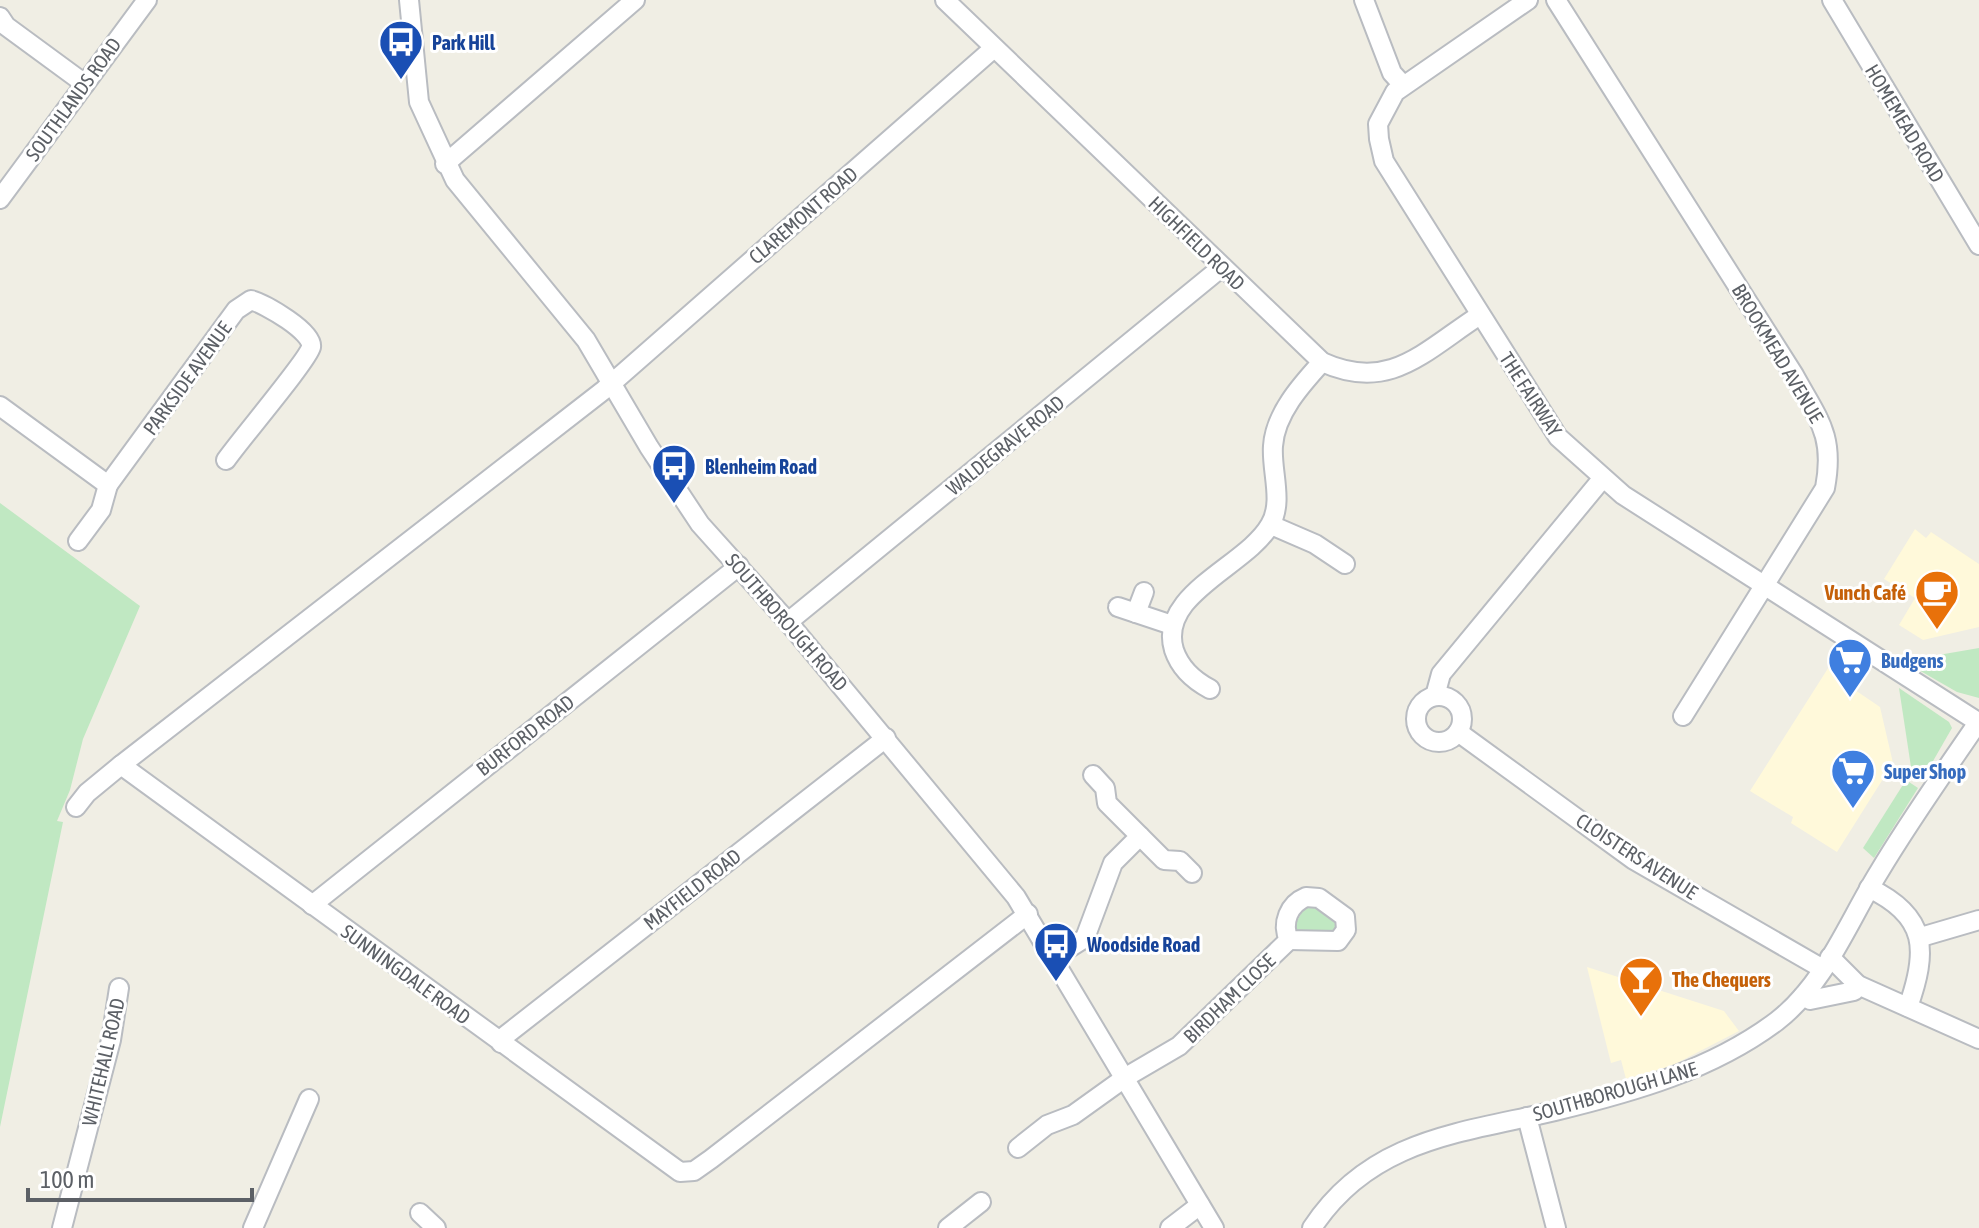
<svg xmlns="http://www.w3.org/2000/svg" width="1979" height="1228" font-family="'Asap Condensed',sans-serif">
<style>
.commercial{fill:#fff9da}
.green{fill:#c0e8c2}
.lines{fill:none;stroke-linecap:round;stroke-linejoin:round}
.minor-casing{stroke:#b9bcc1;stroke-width:22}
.minor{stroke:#fff;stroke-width:18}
.labels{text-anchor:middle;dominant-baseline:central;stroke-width:6;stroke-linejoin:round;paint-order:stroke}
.transit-label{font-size:20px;font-weight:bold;fill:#164399;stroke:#fff;text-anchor:start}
.street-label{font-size:20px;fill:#5c6066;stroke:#fff}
.food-label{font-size:20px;font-weight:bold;fill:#c56008;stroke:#fff;text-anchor:end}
.shop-label{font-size:20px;font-weight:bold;fill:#366cbe;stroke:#fff;text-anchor:start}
</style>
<rect width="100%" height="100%" fill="#f0eee4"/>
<!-- commercial -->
<g class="commercial">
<polygon points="1915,529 1926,538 1931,532 1979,564 1979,627 1923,640 1899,625 1915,598 1884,579"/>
<polygon points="1839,651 1845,655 1855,690 1880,707 1893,763 1837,852 1791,823 1793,817 1750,791"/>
<polygon points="1587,967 1724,1011 1739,1031 1671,1066 1626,1079 1621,1060 1611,1063"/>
</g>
<!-- green -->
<g class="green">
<polygon points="0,503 140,606 83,739 70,790 57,821 63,822 0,1127"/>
<polygon points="1979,648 1979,698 1957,692 1910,665 1915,659"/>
<polygon points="1899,688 1949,722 1952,728 1925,775 1911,767"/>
<polygon points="1906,780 1918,788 1874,858 1863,848"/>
<polygon points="1305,906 1316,906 1337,920 1334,933 1298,933 1295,925"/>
</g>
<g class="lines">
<!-- minor casing -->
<g class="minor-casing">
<g id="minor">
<polyline points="409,0 419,102 455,180 586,340 649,447 700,524 788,622 1016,897 1214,1228"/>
<path d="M945 0 1322 362C1390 393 1424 351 1480 315"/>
<polyline points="1364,0 1392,73 1403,85"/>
<polyline points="1528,0 1395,92 1378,124 1379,139 1384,161 1558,437 1623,495 1978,722"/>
<path d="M1556 0 1794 375C1818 419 1835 435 1825 488L1683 716"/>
<polyline points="1832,0 1979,245"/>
<polyline points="0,17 6,26 85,84"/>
<polyline points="445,164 635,0"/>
<polyline points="0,199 147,0"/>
<path d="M0 406 108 485 236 310 251 300C265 304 314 332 311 347 308 360 239 441 226 460"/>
<polyline points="1271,525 1315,544 1345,564"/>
<polyline points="78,541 101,510 108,485"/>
<polyline points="1118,607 1172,625"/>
<polyline points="1136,613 1144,592"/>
<polyline points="788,622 1222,267"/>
<path d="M1210 689C1193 680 1180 668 1174 650 1157 594 1247 566 1270 525 1284 502 1271 471 1273 446 1275 414 1301 385 1322 362"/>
<circle cx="1439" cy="719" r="23"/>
<polyline points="1435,696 1441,674 1602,479"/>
<polyline points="1458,732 1634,860 1823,969"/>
<polyline points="121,765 680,1172 694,1171 711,1159 1028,914"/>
<polyline points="76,807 87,793 121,765 604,390 994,48"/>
<polyline points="1140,836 1164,860 1180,861 1192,873"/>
<path d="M1869 888C1928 916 1928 951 1908 1007"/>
<path d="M1306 897 1319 898 1345 917 1346 930 1338 941 1289 940C1281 923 1289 904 1306 897Z"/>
<polyline points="312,905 739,566"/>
<polyline points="1921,937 1979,920"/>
<polyline points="1055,957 1085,938 1113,863 1140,836 1107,803 1105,788 1093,775"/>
<polyline points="1830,957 1858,985 1979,1039"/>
<polyline points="1803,996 1810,1000 1854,991 1858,985"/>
<polyline points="501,1043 506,1035 886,738"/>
<polyline points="1527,1117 1556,1228"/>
<polyline points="1018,1148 1047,1125 1073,1115 1126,1077 1179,1046 1289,940"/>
<polyline points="420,1213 436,1228"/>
<polyline points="62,1228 111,1040 119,988"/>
<polyline points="253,1228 309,1099"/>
<polyline points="948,1228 981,1202"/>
<polyline points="1170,1228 1200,1205"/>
<path d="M1312 1228C1370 1139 1461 1133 1555 1111 1633 1092 1712 1070 1777 1021 1825 984 1848 922 1879 872 1910 820 1945 771 1979 721"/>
</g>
</g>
<!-- minor -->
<use href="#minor" class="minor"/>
</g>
<!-- icons -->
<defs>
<g id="bus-pin" transform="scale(2.3)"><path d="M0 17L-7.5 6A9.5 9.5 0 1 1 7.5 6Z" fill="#1a4fb4" stroke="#fff"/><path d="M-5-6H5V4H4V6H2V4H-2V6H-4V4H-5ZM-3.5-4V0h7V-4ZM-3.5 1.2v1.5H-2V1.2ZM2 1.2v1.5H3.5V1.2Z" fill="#fff"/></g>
<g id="cafe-pin" transform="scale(2.3)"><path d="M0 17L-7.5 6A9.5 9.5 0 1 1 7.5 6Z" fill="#e8710a" stroke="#fff"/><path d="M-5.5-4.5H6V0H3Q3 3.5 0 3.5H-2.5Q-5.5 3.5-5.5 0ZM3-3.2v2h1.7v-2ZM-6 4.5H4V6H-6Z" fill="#fff"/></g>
<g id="supermarket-pin" transform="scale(2.3)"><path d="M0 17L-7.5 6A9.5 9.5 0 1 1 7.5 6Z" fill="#3f7fe0" stroke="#fff"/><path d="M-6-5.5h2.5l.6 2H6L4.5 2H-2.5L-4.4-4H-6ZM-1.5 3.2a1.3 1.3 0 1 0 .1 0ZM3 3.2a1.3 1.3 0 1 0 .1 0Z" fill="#fff"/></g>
<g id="bar-pin" transform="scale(2.3)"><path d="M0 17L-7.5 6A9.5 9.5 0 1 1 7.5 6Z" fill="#e8710a" stroke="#fff"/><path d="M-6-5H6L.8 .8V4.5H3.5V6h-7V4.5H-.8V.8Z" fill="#fff"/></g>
</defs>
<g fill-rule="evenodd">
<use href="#bus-pin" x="401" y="42"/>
<use href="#bus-pin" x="674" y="466"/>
<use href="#cafe-pin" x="1937" y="592"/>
<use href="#supermarket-pin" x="1850" y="660"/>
<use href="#supermarket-pin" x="1853" y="771"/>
<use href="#bus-pin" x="1056" y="944"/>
<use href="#bar-pin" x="1641" y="979"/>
</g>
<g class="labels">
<!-- transit labels -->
<g class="transit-label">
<text x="432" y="42">Park Hill</text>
<text x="705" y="466">Blenheim Road</text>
<text x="1087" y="944">Woodside Road</text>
</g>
<!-- street labels -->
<g class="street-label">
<text transform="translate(73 99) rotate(-54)">SOUTHLANDS ROAD</text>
<text transform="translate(1905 123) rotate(59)">HOMEMEAD ROAD</text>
<text transform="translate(803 215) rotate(-41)">CLAREMONT ROAD</text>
<text transform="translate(1197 243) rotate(44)">HIGHFIELD ROAD</text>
<text transform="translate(1778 353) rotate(59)">BROOKMEAD AVENUE</text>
<text transform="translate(187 378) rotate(-54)">PARKSIDE AVENUE</text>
<text transform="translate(1531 394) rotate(57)">THE FAIRWAY</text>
<text transform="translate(1005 445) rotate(-39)">WALDEGRAVE ROAD</text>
<text transform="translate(787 622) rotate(49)">SOUTHBOROUGH ROAD</text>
<text transform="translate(525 735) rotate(-38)">BURFORD ROAD</text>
<text transform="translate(1637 856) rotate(33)">CLOISTERS AVENUE</text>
<text transform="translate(692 889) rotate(-38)">MAYFIELD ROAD</text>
<text transform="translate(406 974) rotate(36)">SUNNINGDALE ROAD</text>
<text transform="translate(1229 998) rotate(-44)">BIRDHAM CLOSE</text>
<text transform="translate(103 1062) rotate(-77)">WHITEHALL ROAD</text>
<text transform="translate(1615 1091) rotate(-16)">SOUTHBOROUGH LANE</text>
</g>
<!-- food labels -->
<g class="food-label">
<text x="1906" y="592">Vunch Café</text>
<text x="1672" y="979" text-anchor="start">The Chequers</text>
</g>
<!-- shop labels -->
<g class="shop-label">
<text x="1881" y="660">Budgens</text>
<text x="1884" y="771">Super Shop</text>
</g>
</g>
<!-- scale -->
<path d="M28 1188v12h224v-12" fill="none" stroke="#5c6066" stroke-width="4"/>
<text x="40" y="1188" font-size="24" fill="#5c6066" stroke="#ffffff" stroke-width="6" paint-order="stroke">100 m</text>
</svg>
